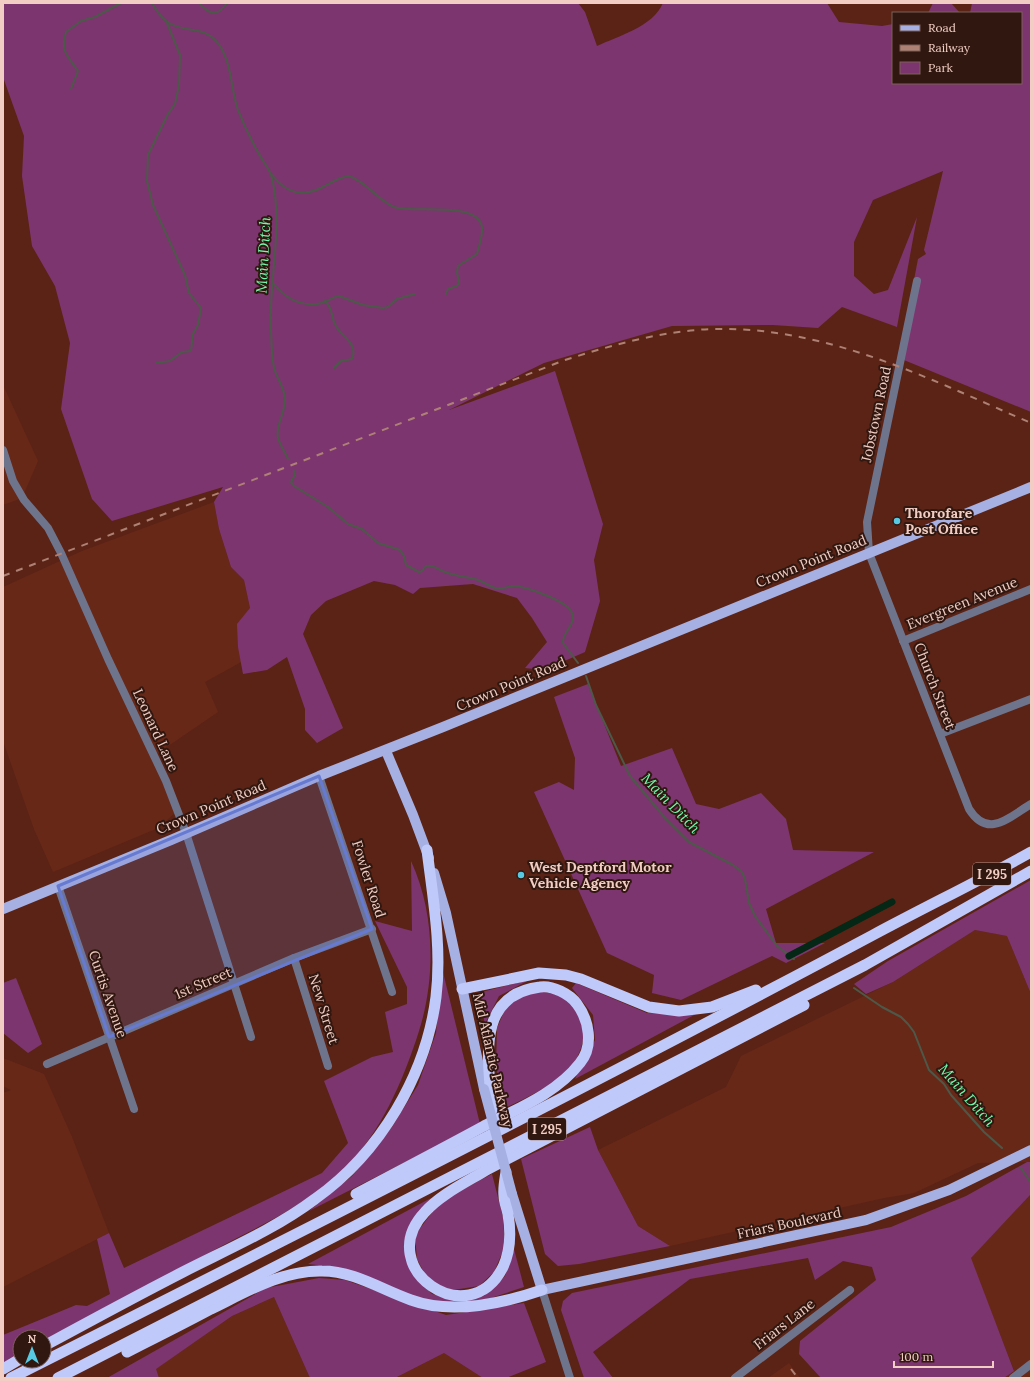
<svg xmlns="http://www.w3.org/2000/svg" width="1034" height="1381" font-family="Lora,serif">
<style>
.built{fill:#682818}
.green{fill:#7d356f}
.lines{fill:none;stroke-linecap:round;stroke-linejoin:round}
.stream{stroke:#4c5949;stroke-width:2}
.canal{stroke:#052715;stroke-width:7}
.minor{stroke:#6f748d;stroke-width:8}
.major{stroke:#a6b0e3;stroke-width:10}
.highway{stroke:#bfc9fa;stroke-width:11}
.rail{stroke:#ae8175;stroke-width:2;stroke-dasharray:7 7;stroke-linecap:butt}
.major-bridge{stroke:#a6b0e3;stroke-width:10}
.marked{fill:#677ad1;fill-opacity:0.2;stroke:#677ad1;stroke-width:3;stroke-linejoin:round}
.poi-dot{fill:#58c9e3;stroke:#301710;stroke-width:1.5}
.labels{text-anchor:middle;dominant-baseline:central;stroke-width:4;stroke-linejoin:round;paint-order:stroke}
.shield{fill:#301710;stroke:#b7968d;stroke-width:1}
.shield-label{font-size:13px;font-weight:bold;fill:#f1cdc3}
.street-label{font-size:14px;fill:#f1cdc3;stroke:#301710}
.poi-label{font-size:14px;font-weight:bold;fill:#f1cdc3;stroke:#301710;text-anchor:start}
.water-label{font-size:15px;font-style:italic;fill:#72f8ab;stroke:#301710}
</style>
<rect width="100%" height="100%" fill="#5b2315"/>
<!-- built -->
<g class="built">
<polygon points="3,385 38,461 22,498 3,505"/>
<polygon points="214,502 219,529 231,567 244,580 250,608 243,661 205,682 218,712 152,757 177,811 158,828 53,872 34,829 3,741 3,587 82,551"/>
<polygon points="975,930 1007,936 1031,994 1031,1162 978,1163 914,1193 884,1198 670,1246 638,1226 598,1150 726,1087 741,1056 893,982"/>
<polygon points="3,1058 44,1074 72,1137 109,1233 3,1287 3,1093 11,1090 3,1086"/>
<polygon points="1031,1194 1031,1378 1004,1378 1014,1370 970,1258"/>
<polygon points="274,1297 310,1378 159,1378 155,1369 232,1316"/>
<polygon points="444,1353 483,1378 395,1378"/>
<polygon points="789,1363 800,1378 768,1378"/>
</g>
<!-- green -->
<g class="green">
<path d="M3 3H578L585 12 597 46C618 36 653 27 663 3H827L839 22 882 26 893 24V83H1021V13H970L972 3H1031V412L899 358 918 259 926 254 924 250 943 171 873 200 854 242V276L874 294 888 290 917 217 897 327 842 307 818 328 773 325 672 326 544 363 449 410 555 371 603 524 594 560 600 601 585 652 544 670 525 668 547 642 532 618 517 598 473 584 420 588 413 594 395 585 374 581 326 601 311 615 303 634 343 728 317 743 305 730V709L287 657 267 670 243 674 238 647 237 624 250 608 244 580 231 567 219 529 214 502 223 487 112 521 92 499 61 409 70 343 55 286 32 246 22 176 24 136 3 77Z"/>
<polygon points="933,3 951,3 960,13 928,13"/>
<polygon points="588,684 621,766 672,748 696,804 719,809 761,793 786,819 793,850 874,852 766,909 776,943 825,943 786,963 772,956 681,1000 652,993 654,975 607,953 534,792 559,782 574,790 575,758 554,697"/>
<path d="M411 861C435 913 436 977 419 1031 403 1081 381 1133 343 1170 306 1205 260 1226 216 1249 159 1280 101 1310 44 1341V1337H20V1354L3 1363V1335L76 1305 87 1306 110 1294 97 1239 109 1233 124 1268 322 1173 348 1143 324 1081 372 1057 393 1052 385 1012 407 1004V987L375 921 412 931Z"/>
<polygon points="1031,880 1031,994 1007,936 975,930 893,982 866,994 854,984 888,961"/>
<polygon points="442,968 480,1124 309,1211 352,1176 392,1127 418,1085 436,1033"/>
<polygon points="16,978 42,1044 28,1053 3,1033 3,983"/>
<polygon points="529,980 499,996 485,1024 478,993"/>
<polygon points="576,983 647,1013 696,1014 575,1079 595,1040 593,1015 572,988"/>
<path d="M533 991C546 992 561 994 571 1002 593 1021 584 1058 563 1075 547 1088 526 1098 507 1107L496 1068 497 1028 507 1005Z"/>
<polygon points="590,1127 598,1150 638,1226 670,1246 579,1264 558,1266 545,1254 521,1159"/>
<polygon points="1027,1162 1031,1162 1031,1194 971,1258 1014,1371 1004,1378 821,1378 799,1354 800,1341 876,1280 872,1267 843,1261 815,1280 808,1258 690,1279 593,1352 613,1378 584,1378 561,1310 563,1301 572,1293 891,1227 966,1196"/>
<polygon points="492,1174 503,1217 505,1246 494,1272 479,1286 453,1290 429,1282 417,1259 415,1235 434,1210 447,1198"/>
<polygon points="431,1198 413,1220 405,1240 405,1259 415,1277 432,1294 454,1300 484,1296 505,1276 514,1249 524,1287 491,1298 456,1304 417,1298 327,1266 308,1264"/>
<polygon points="319,1278 345,1280 446,1315 524,1303 546,1362 506,1378 483,1378 444,1353 395,1378 310,1378 274,1297 232,1316 156,1369 159,1378 107,1378 266,1288"/>
</g>
<g class="lines">
<!-- stream -->
<g class="stream">
<path d="M152 3C156 10 162 19 169 23 187 34 205 24 220 46 232 65 231 90 238 110 244 125 251 140 259 154 263 162 270 169 272 178 284 229 268 280 271 332 272 344 271 359 275 371 278 380 285 389 285 399 286 412 275 425 278 438 280 445 285 452 288 459"/>
<path d="M199 3C209 14 217 18 227 3"/>
<path d="M71 89 78 71C68 56 60 52 66 32L81 21 95 17 121 3"/>
<path d="M272 175C287 194 303 198 325 186 332 182 340 177 349 176 367 182 377 200 394 207 412 214 478 200 482 227 483 236 479 245 477 254L458 266 457 272 459 283 457 286 448 289 446 294"/>
<path d="M273 283C285 298 301 308 322 303 328 301 333 297 339 296L363 305 383 308 388 307 397 299 415 294"/>
<path d="M325 301C333 308 331 316 335 324 340 337 359 342 352 359L341 361 334 368"/>
<polyline points="156,363 170,361 182,352 191,351 193,334 198,325 201,308 189,293 185,275 153,205 147,181 148,155 168,114 175,104 179,85 180,55 167,23"/>
<path d="M294 471 295 475 291 482 294 486 328 507 348 524 362 529 378 543 400 550 404 556 406 565 419 572 422 571 426 566C433 564 439 570 445 572 456 576 467 577 478 580 484 582 489 586 495 588 502 590 506 587 512 586 525 586 568 601 572 613 577 624 562 632 563 643L578 663"/>
<polyline points="586,676 596,705 630,776 665,818 689,842 733,865 742,872 745,879 749,903 755,916 777,946 794,959"/>
<polyline points="854,988 882,1007 901,1017 908,1024 914,1032 929,1070 944,1084 951,1095 984,1132 1002,1148"/>
<polyline points="1021,1168 1031,1183"/>
</g>
<!-- canal -->
<polyline class="canal" points="789,956 892,902"/>
<!-- minor -->
<g class="minor">
<path d="M917 281 867 522 869 553 969 809C988 839 1008 818 1031 804"/>
<polyline points="3,450 13,481 24,500 48,528 61,553 108,659 166,781 186,833 251,1037"/>
<polyline points="903,641 1031,589"/>
<polyline points="940,734 1031,699"/>
<polyline points="319,776 392,992"/>
<polyline points="58,886 134,1109"/>
<polyline points="294,958 328,1066"/>
<polyline points="47,1064 294,958 372,929"/>
<polyline points="542,1290 570,1378"/>
<polyline points="735,1378 850,1290"/>
<polyline points="1013,1378 1031,1364"/>
</g>
<!-- major -->
<g class="major">
<polyline points="386,751 413,815 429,858"/>
<polyline points="434,873 446,913 484,1089"/>
<polyline points="3,909 171,840 319,776 443,727 1031,487"/>
<polyline points="512,1194 542,1290 866,1220 949,1190 1031,1150"/>
</g>
<!-- highway -->
<g class="highway">
<polyline points="462,989 539,973 566,975 581,979 649,1007 679,1011 712,1007 756,990"/>
<path d="M506 1172C505 1179 503 1188 504 1196 504 1202 507 1208 508 1214 511 1232 511 1250 503 1267 469 1335 372 1268 425 1212 441 1194 467 1182 488 1169L804 1005"/>
<path d="M356 1194C399 1171 442 1149 484 1126 517 1109 557 1093 580 1063 594 1046 589 1020 577 1004 570 994 552 985 540 987 474 995 489 1062 492 1110"/>
<path d="M44 1346C90 1321 136 1296 183 1272 228 1249 275 1229 315 1199 380 1153 426 1075 436 997 442 947 433 899 427 850"/>
<path d="M127 1352C155 1338 183 1324 211 1309 246 1292 282 1270 322 1271 354 1271 382 1290 411 1300 452 1315 501 1304 542 1290"/>
<polyline points="3,1369 20,1359"/>
<path d="M11 1378C299 1233 588 1087 873 935 925 907 979 881 1031 852"/>
<polyline points="58,1378 865,965 1031,871"/>
</g>
<!-- rail -->
<g class="rail">
<path d="M3 576 565 360C612 345 662 331 712 329 827 326 929 379 1031 423"/>
<polyline points="791,1369 798,1378"/>
</g>
<!-- major-bridge -->
<polyline class="major-bridge" points="484,1089 512,1194"/>
</g>
<!-- marked area -->
<path class="marked" d="M319 776 372 929 109 1037 58 886Z"/>
<!-- markers -->
<g class="poi-dot">
<circle cx="897" cy="521" r="4"/>
<circle cx="521" cy="875" r="4"/>
</g>
<g class="labels">
<!-- shield labels -->
<g class="shield">
<rect x="973" y="863" width="38" height="22" rx="3"/>
<rect x="528" y="1118" width="38" height="22" rx="3"/>
</g>
<g class="shield-label">
<text x="992" y="874">I 295</text>
<text x="547" y="1129">I 295</text>
</g>
<!-- street labels -->
<g class="street-label">
<text transform="translate(876 414) rotate(-78)">Jobstown Road</text>
<text transform="translate(811 561) rotate(-22)">Crown Point Road</text>
<text transform="translate(962 603) rotate(-22)">Evergreen Avenue</text>
<text transform="translate(511 684) rotate(-23)">Crown Point Road</text>
<text transform="translate(935 686) rotate(69)">Church Street</text>
<text transform="translate(156 730) rotate(65)">Leonard Lane</text>
<text transform="translate(211 807) rotate(-23)">Crown Point Road</text>
<text transform="translate(369 879) rotate(72)">Fowler Road</text>
<text transform="translate(203 983) rotate(-23)">1st Street</text>
<text transform="translate(108 994) rotate(71)">Curtis Avenue</text>
<text transform="translate(324 1009) rotate(73)">New Street</text>
<text transform="translate(493 1060) rotate(77)">Mid Atlantic Parkway</text>
<text transform="translate(789 1223) rotate(-12)">Friars Boulevard</text>
<text transform="translate(784 1324) rotate(-38)">Friars Lane</text>
</g>
<!-- poi labels -->
<g class="poi-label">
<text x="905" y="513">Thorofare<tspan x="905" dy="16">Post Office</tspan></text>
<text x="529" y="867">West Deptford Motor<tspan x="529" dy="16">Vehicle Agency</tspan></text>
</g>
<!-- water labels -->
<g class="water-label">
<text transform="translate(263 255) rotate(-87)">Main Ditch</text>
<text transform="translate(671 803) rotate(46)">Main Ditch</text>
<text transform="translate(967 1095) rotate(49)">Main Ditch</text>
</g>
</g>
<!-- border -->
<rect width="1034" height="1381" fill="none" stroke="#f1cdc3" stroke-width="8"/>
<!-- legend -->
<rect x="892" y="12" width="130" height="72" fill="#301710" stroke="#7d6058"/>
<rect x="900" y="25" width="20" height="6" fill="#a6b0e3" stroke="#7d6058"/>
<text x="928" y="32" font-size="12" fill="#f1cdc3">Road</text>
<rect x="900" y="45" width="20" height="6" fill="#ae8175" stroke="#7d6058"/>
<text x="928" y="52" font-size="12" fill="#f1cdc3">Railway</text>
<rect x="900" y="62" width="20" height="12" fill="#7d356f" stroke="#7d6058"/>
<text x="928" y="72" font-size="12" fill="#f1cdc3">Park</text>
<!-- north arrow -->
<g transform="translate(32 1349)"><circle r="19" fill="#301710" stroke="#7d6058"/>
<path d="M0-3L7 15L0 10L-7 15Z" fill="#58c9e3"/>
<text y="-6" font-size="11" font-weight="bold" text-anchor="middle" fill="#f1cdc3">N</text>
</g>
<!-- scale -->
<path d="M894 1361v6h99v-6" fill="none" stroke="#f1cdc3" stroke-width="2"/>
<text x="900" y="1361" font-size="12" fill="#f1cdc3" stroke="#301710" stroke-width="3" paint-order="stroke">100 m</text>
</svg>
